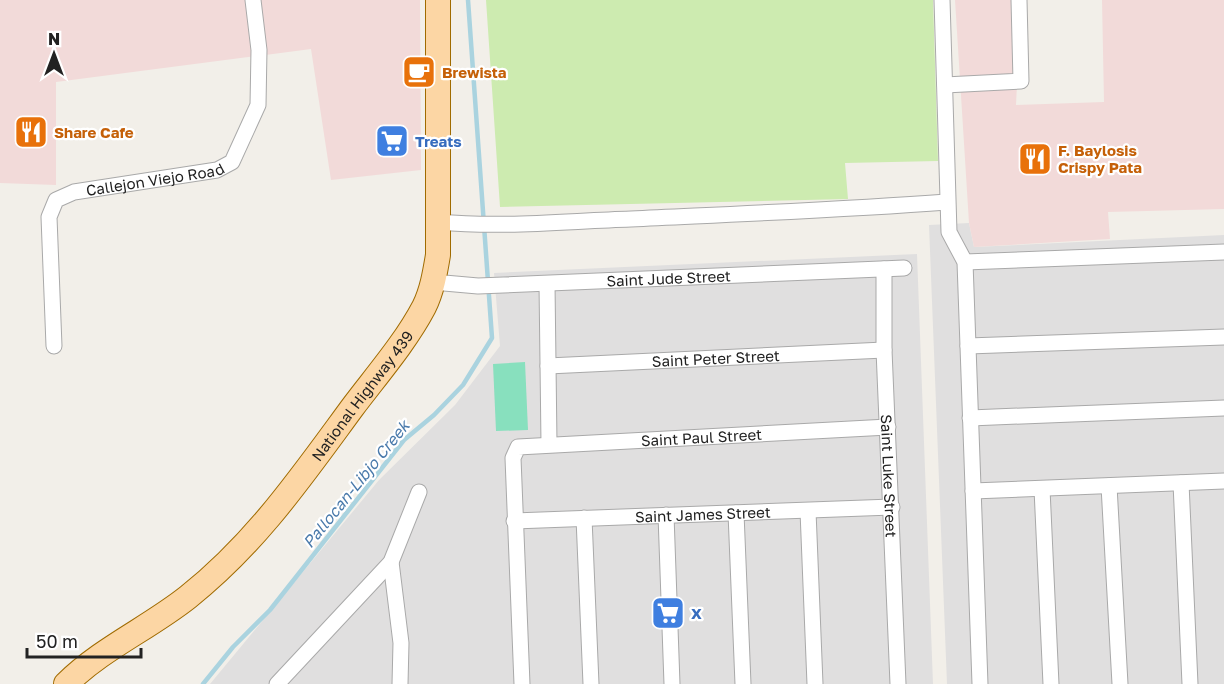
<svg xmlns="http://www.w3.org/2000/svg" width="1224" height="684" font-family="'Golos Text',sans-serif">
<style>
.residential{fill:#e0dfdf}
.commercial{fill:#f2dad9}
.grass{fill:#cdebb0}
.pitch{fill:#88e0be}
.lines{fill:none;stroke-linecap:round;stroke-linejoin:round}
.stream{stroke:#aad3df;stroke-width:4.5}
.minor-casing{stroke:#a9a9a9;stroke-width:17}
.primary-casing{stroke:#a06b00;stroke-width:26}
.minor{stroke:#fff;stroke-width:15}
.primary{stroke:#fcd6a4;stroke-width:24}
.labels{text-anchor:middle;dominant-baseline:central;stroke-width:4.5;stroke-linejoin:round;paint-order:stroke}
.food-label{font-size:15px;font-weight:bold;fill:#c56008;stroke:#fff;text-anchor:start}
.shop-label{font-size:15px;font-weight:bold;fill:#366cbe;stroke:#fff;text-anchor:start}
.street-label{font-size:15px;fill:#222;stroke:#fff}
.water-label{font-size:16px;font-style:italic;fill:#4a7aab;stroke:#fff}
</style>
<rect width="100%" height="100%" fill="#f2efe9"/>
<!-- residential -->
<g class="residential">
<polygon points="969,223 974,247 1224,235 1224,684 947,684 929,225"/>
<polygon points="917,254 933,684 210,684 379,480 455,405 500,346 494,273"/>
</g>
<!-- commercial -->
<g class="commercial">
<polygon points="0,0 420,0 421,170 331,180 311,49 56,82 56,185 0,183"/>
<polygon points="955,0 1021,0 1016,105 1104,102 1102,0 1224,0 1224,209 1108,212 1110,239 974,247 969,223"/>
</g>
<!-- grass -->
<polygon class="grass" points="486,0 933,0 938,161 845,163 848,199 500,207"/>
<!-- pitch -->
<polygon class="pitch" points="525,362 528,430 496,431 493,364"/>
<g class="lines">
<!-- stream -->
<polyline class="stream" points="203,684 233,647 270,610 404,440 434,415 463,385 492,338 468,0"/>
<!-- minor casing -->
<g class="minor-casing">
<g id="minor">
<polyline points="942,0 949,232 965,262 980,684"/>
<polyline points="945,85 1021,81 1019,0"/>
<path d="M439 222C503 228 567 221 631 219 736 214 841 210 947 202"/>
<polyline points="965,262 1224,252"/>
<path id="s1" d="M884 269V350L898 684"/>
<path id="s2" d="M433 282 478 286 904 268"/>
<polyline points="547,284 549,444"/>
<path id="s3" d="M54 346 49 217 56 200 74 192 217 170 232 162 258 105 259 50 253 0"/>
<polyline points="968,346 1224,337"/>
<path id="s4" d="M548 366 884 350"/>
<polyline points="970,418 1224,408"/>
<polyline points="1181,483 1190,684"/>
<polyline points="1109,486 1120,684"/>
<polyline points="1042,489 1051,684"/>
<polyline points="973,491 1224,481"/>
<polyline points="808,511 815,684"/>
<polyline points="736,513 743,684"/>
<polyline points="666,515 672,684"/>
<polyline points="584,518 591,684"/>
<path id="s5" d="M514 521 892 507"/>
<polyline points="391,562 401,643 400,684"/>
<polyline points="277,684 391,562 419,492"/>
<path id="s6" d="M522 684 513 458 518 447 888 427"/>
</g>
</g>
<!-- primary casing -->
<g class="primary-casing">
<g id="primary">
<path id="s7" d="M66 684C101 649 149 628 188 597 256 543 302 476 352 408 376 376 405 343 424 307 432 291 435 273 438 255V0"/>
</g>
</g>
<!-- minor -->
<use href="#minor" class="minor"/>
<!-- primary -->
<use href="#primary" class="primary"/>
</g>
<!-- icons -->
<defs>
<g id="cafe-square" transform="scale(1.725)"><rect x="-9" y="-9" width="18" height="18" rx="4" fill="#e8710a" stroke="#fff"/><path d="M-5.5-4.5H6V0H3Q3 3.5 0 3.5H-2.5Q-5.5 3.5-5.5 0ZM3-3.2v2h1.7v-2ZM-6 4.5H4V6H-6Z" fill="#fff"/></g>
<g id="restaurant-square" transform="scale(1.725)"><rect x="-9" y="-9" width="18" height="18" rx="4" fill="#e8710a" stroke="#fff"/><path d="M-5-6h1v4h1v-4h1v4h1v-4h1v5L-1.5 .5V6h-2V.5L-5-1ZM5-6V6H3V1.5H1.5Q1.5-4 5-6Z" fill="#fff"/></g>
<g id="supermarket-square" transform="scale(1.725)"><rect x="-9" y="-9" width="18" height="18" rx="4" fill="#3f7fe0" stroke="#fff"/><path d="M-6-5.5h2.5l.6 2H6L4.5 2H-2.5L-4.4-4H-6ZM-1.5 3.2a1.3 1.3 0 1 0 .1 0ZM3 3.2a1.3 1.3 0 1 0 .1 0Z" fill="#fff"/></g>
</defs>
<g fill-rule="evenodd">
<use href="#cafe-square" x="419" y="72"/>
<use href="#restaurant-square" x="31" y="132"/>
<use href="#supermarket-square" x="392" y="141"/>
<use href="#restaurant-square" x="1035" y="159"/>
<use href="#supermarket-square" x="668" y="613"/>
</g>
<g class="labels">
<!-- food labels -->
<g class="food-label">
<text x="442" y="72">Brewista</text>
<text x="54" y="132">Share Cafe</text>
<text x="1058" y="150">F. Baylosis<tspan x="1058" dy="17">Crispy Pata</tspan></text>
</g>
<!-- shop labels -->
<g class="shop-label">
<text x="415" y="141">Treats</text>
<text x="691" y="613">X</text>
</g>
<!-- street labels -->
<g class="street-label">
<text stroke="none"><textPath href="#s3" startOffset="249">Callejon Viejo Road</textPath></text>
<text stroke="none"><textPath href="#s2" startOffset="236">Saint Jude Street</textPath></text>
<text stroke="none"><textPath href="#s4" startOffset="168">Saint Peter Street</textPath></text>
<text stroke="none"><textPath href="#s7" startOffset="417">National Highway 439</textPath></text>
<text stroke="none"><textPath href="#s6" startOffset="422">Saint Paul Street</textPath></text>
<text stroke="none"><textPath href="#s1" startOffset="207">Saint Luke Street</textPath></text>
<text stroke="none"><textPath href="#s5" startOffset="189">Saint James Street</textPath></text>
</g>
<!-- water labels -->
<g class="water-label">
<text transform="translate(356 484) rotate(-51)">Pallocan-Libjo Creek</text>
</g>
</g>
<!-- north arrow -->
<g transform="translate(54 54)" stroke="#ffffff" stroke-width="4.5" paint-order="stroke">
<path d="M0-4.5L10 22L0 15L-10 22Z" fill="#222222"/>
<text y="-9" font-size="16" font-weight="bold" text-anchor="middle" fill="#222222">N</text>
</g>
<!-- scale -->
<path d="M27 648v9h114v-9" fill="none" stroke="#222222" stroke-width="3"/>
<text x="36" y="648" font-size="18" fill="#222222" stroke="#ffffff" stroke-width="4.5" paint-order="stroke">50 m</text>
</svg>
